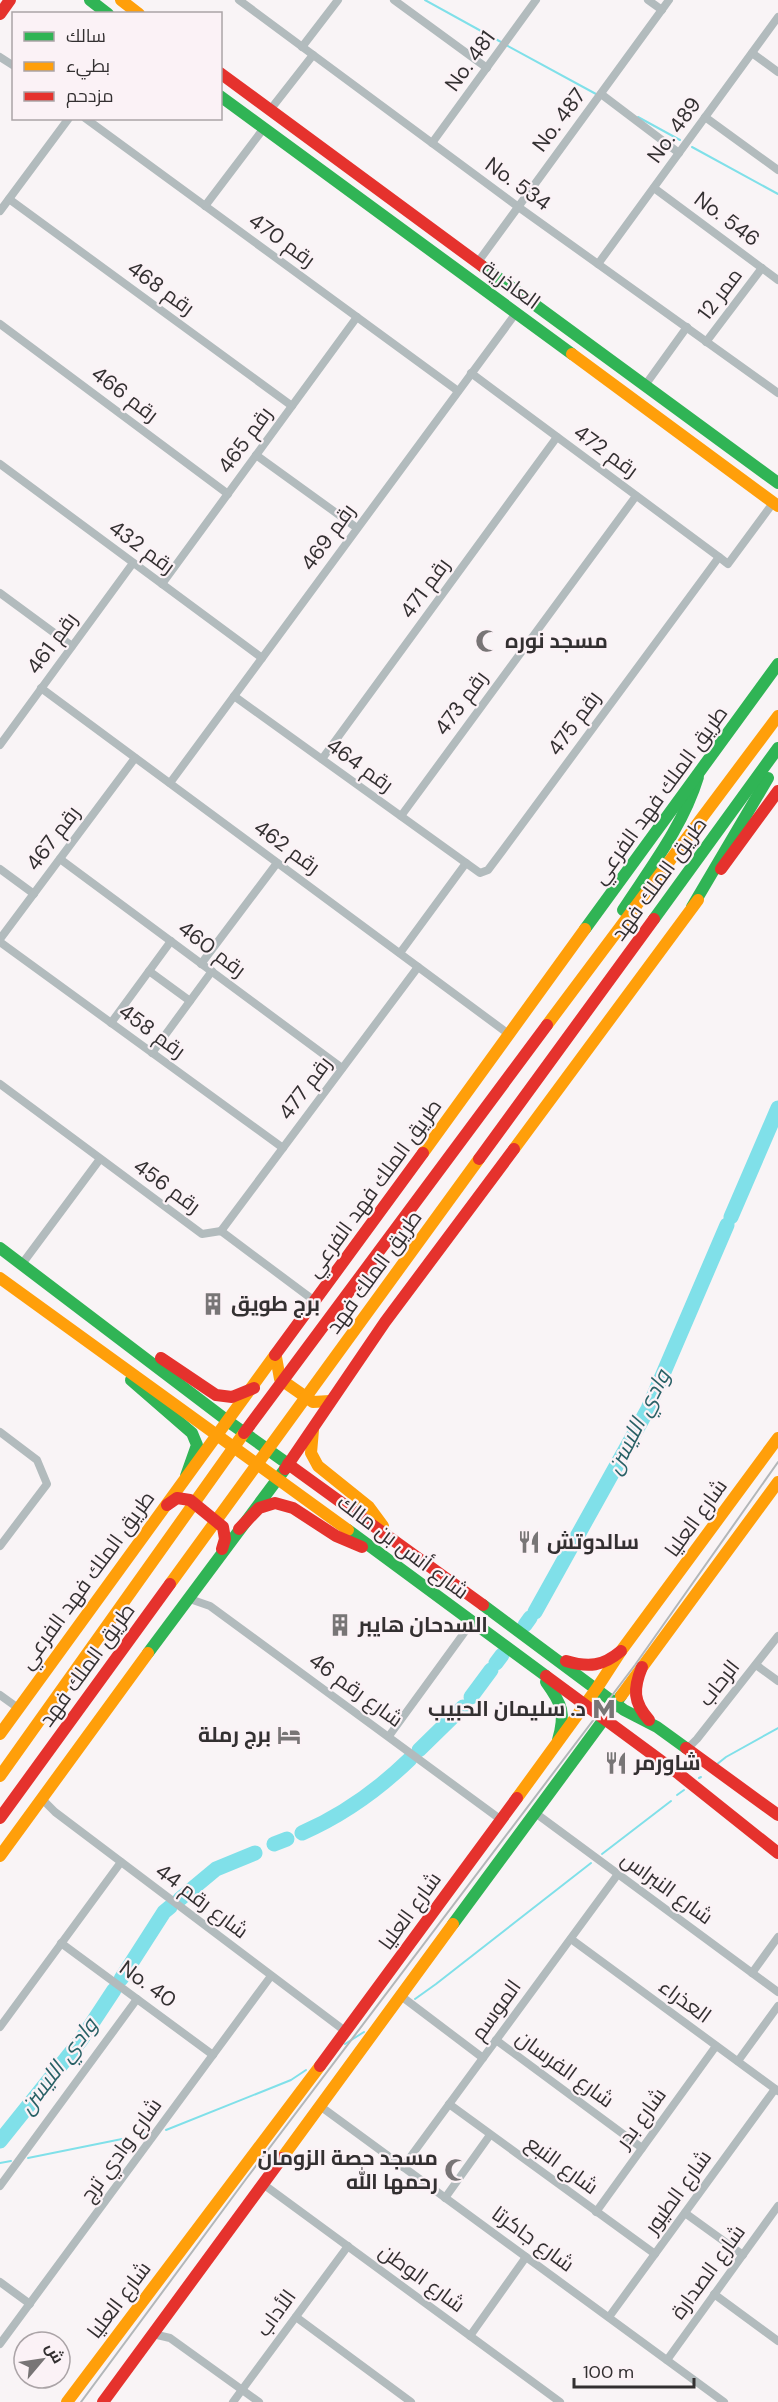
<svg xmlns="http://www.w3.org/2000/svg" width="778" height="2402" font-family="'DM Sans',Cairo,sans-serif">
<style>
.lines{fill:none;stroke-linecap:round;stroke-linejoin:round}
.stream{stroke:#80e0e9;stroke-width:2}
.river{stroke:#80e0e9;stroke-width:15}
.street{stroke:#b2bbbd;stroke-width:8}
.fast{stroke:#30b455;stroke-width:12}
.slow{stroke:#ff9f0a;stroke-width:12}
.jam{stroke:#e5322d;stroke-width:12}
.rail{stroke:#b3b7b9;stroke-width:2}
.labels{text-anchor:middle;dominant-baseline:central;stroke-width:4.5;stroke-linejoin:round;paint-order:stroke}
.street-label{font-size:21px;fill:#333031;stroke:#fbf2f6}
.poi-label{font-size:21px;font-weight:bold;fill:#333031;stroke:#fbf2f6;text-anchor:start}
.water-label{font-size:22px;font-style:italic;fill:#296166;stroke:#fbf2f6}
</style>
<rect width="100%" height="100%" fill="#f9f4f6"/>
<g class="lines">
<!-- stream -->
<g class="stream">
<polyline points="425,0 501,42"/>
<polyline points="506,45 596,94"/>
<polyline points="638,117 680,140"/>
<polyline points="692,147 778,194"/>
<polyline points="716,1765 726,1757 778,1728"/>
<polyline points="699,1778 701,1777"/>
<polyline points="677,1795 684,1790"/>
<polyline points="602,1854 671,1801"/>
<polyline points="415,1999 436,1984 591,1863"/>
<polyline points="345,2044 364,2032"/>
<polyline points="166,2130 291,2080 306,2070"/>
<polyline points="138,2136 148,2133"/>
<polyline points="28,2158 122,2139"/>
<polyline points="0,2163 11,2161"/>
</g>
<!-- river -->
<g class="river">
<polyline points="731,1217 778,1108"/>
<polyline points="535,1612 648,1409 727,1225"/>
<polyline points="525,1625 530,1618"/>
<polyline points="496,1663 502,1655"/>
<polyline points="471,1697 491,1670"/>
<polyline points="419,1750 463,1707"/>
<path d="M302 1833C341 1816 379 1789 410 1759"/>
<polyline points="274,1844 287,1839"/>
<polyline points="180,1899 216,1869 255,1853"/>
<polyline points="121,1979 164,1912 170,1907"/>
<polyline points="0,2141 81,2040 114,1990"/>
</g>
<!-- street -->
<g class="street">
<polyline points="239,0 517,206 778,393"/>
<polyline points="394,0 487,68"/>
<polyline points="648,0 662,10"/>
<polyline points="302,47 338,0"/>
<polyline points="752,53 778,72"/>
<polyline points="0,57 14,66"/>
<polyline points="601,94 679,153"/>
<polyline points="270,110 313,55"/>
<polyline points="705,117 778,170"/>
<polyline points="85,118 458,391"/>
<polyline points="432,143 536,0"/>
<polyline points="654,188 778,280"/>
<polyline points="9,199 292,406"/>
<polyline points="205,206 264,128"/>
<polyline points="0,211 69,118"/>
<polyline points="478,262 669,0"/>
<polyline points="598,264 778,17"/>
<polyline points="0,324 228,494"/>
<polyline points="706,342 762,268"/>
<polyline points="471,373 719,557"/>
<polyline points="646,384 687,327"/>
<polyline points="256,455 357,528"/>
<polyline points="0,464 262,658"/>
<polyline points="162,584 357,317"/>
<polyline points="0,593 72,646"/>
<polyline points="41,688 510,1035"/>
<polyline points="234,696 480,873 488,870 503,850 719,557 728,564 773,503"/>
<polyline points="0,745 133,563"/>
<polyline points="322,759 557,437"/>
<polyline points="170,783 516,313"/>
<polyline points="401,816 636,496"/>
<polyline points="60,859 342,1068"/>
<polyline points="0,869 34,894"/>
<polyline points="0,939 135,758"/>
<polyline points="0,942 283,1148"/>
<polyline points="400,953 466,863"/>
<polyline points="201,964 277,863"/>
<polyline points="149,971 190,1001"/>
<polyline points="111,1023 171,941"/>
<polyline points="152,1053 212,971"/>
<polyline points="0,1084 202,1234 221,1231 316,1302"/>
<polyline points="221,1231 418,967"/>
<polyline points="22,1264 100,1159"/>
<polyline points="0,1432 37,1460 47,1484 0,1546"/>
<polyline points="187,1598 210,1606 500,1819"/>
<polyline points="756,1665 778,1681"/>
<polyline points="0,1695 18,1708"/>
<polyline points="389,1736 472,1622"/>
<polyline points="686,1750 697,1739 778,1636"/>
<polyline points="43,1796 45,1802 55,1812 345,2031"/>
<polyline points="534,1812 778,1992"/>
<polyline points="571,1939 778,2091"/>
<polyline points="61,1943 213,2055"/>
<polyline points="752,1973 778,1937"/>
<polyline points="401,1996 483,2058"/>
<polyline points="0,2027 121,1862"/>
<polyline points="496,2040 642,2148"/>
<polyline points="738,2061 778,2006"/>
<polyline points="449,2104 655,2254"/>
<polyline points="320,2106 724,2402"/>
<polyline points="403,2167 618,1874"/>
<polyline points="263,2184 560,2402"/>
<polyline points="0,2186 137,1999"/>
<polyline points="445,2198 490,2135"/>
<polyline points="596,2212 716,2046"/>
<polyline points="685,2213 743,2255"/>
<polyline points="0,2282 30,2304"/>
<polyline points="714,2294 778,2341"/>
<polyline points="296,2317 411,2402"/>
<polyline points="609,2317 775,2089"/>
<polyline points="153,2334 170,2338 259,2402"/>
<polyline points="470,2336 526,2257"/>
<polyline points="0,2344 271,1976"/>
<polyline points="667,2360 778,2206"/>
<polyline points="233,2402 348,2246"/>
</g>
<!-- fast -->
<g class="fast">
<polyline points="90,0 108,14"/>
<polyline points="220,96 572,354"/>
<polyline points="482,266 778,483"/>
<polyline points="692,907 768,778"/>
<path d="M623 910C651 867 683 826 698 777"/>
<polyline points="654,919 778,748"/>
<polyline points="585,929 778,664"/>
<polyline points="0,1248 229,1422 288,1464"/>
<polyline points="131,1380 192,1433 197,1445 186,1476"/>
<polyline points="348,1530 546,1676"/>
<polyline points="483,1605 624,1710 657,1727 686,1748"/>
<polyline points="148,1653 285,1469"/>
<path d="M546 1682C562 1704 566 1713 558 1740"/>
<polyline points="453,1924 621,1696"/>
</g>
<!-- slow -->
<g class="slow">
<polyline points="121,0 139,14"/>
<polyline points="572,354 778,506"/>
<polyline points="547,1025 778,716"/>
<polyline points="514,1149 698,900"/>
<polyline points="423,1153 585,929"/>
<polyline points="0,1278 348,1530"/>
<polyline points="276,1357 280,1379 313,1402 330,1401"/>
<polyline points="313,1430 311,1453 318,1466 369,1507 383,1526"/>
<polyline points="170,1584 479,1159"/>
<polyline points="621,1696 778,1482"/>
<polyline points="0,1734 275,1355"/>
<polyline points="0,1776 244,1433"/>
<polyline points="517,1798 597,1688 621,1651 778,1438"/>
<polyline points="0,1856 148,1653"/>
<polyline points="282,2158 453,1924"/>
<polyline points="67,2402 320,2066"/>
</g>
<!-- jam -->
<g class="jam">
<polyline points="0,14 10,0"/>
<polyline points="220,73 482,266"/>
<polyline points="721,869 778,791"/>
<polyline points="479,1159 654,919"/>
<polyline points="275,1355 423,1153"/>
<polyline points="161,1358 216,1395 232,1397 254,1388"/>
<polyline points="244,1433 547,1025"/>
<polyline points="288,1464 483,1605"/>
<polyline points="285,1469 385,1322 514,1149"/>
<polyline points="167,1505 177,1498 190,1500 223,1527 225,1539 222,1549"/>
<polyline points="239,1529 259,1508 275,1503 293,1508 336,1536 362,1547"/>
<path d="M566 1661C589 1668 603 1666 621 1651"/>
<path d="M642 1667C633 1689 633 1702 649 1720"/>
<polyline points="546,1676 679,1774 778,1853"/>
<polyline points="686,1748 778,1815"/>
<polyline points="0,1818 170,1584"/>
<polyline points="320,2066 517,1798"/>
<polyline points="103,2402 282,2158"/>
</g>
<!-- rail -->
<polyline class="rail" points="81,2402 246,2179 635,1665 778,1462"/>
</g>
<!-- icons -->
<defs>
<g id="mosque-bare" transform="scale(1.8)"><path d="M3.5-4.9A6 6 0 1 0 3.5 4.9A5 5 0 1 1 3.5-4.9Z" fill="#787576" stroke="#fbf2f6" stroke-width="2.5" paint-order="stroke"/></g>
<g id="building-bare" transform="scale(1.8)"><path d="M-4-6H4V6H1V3H-1V6H-4ZM-2.5-4.3h1.7v1.8h-1.7ZM.8-4.3h1.7v1.8H.8ZM-2.5-1h1.7V.8h-1.7ZM.8-1h1.7V.8H.8Z" fill="#787576" stroke="#fbf2f6" stroke-width="2.5" paint-order="stroke"/></g>
<g id="restaurant-bare" transform="scale(1.8)"><path d="M-5-6h1v4h1v-4h1v4h1v-4h1v5L-1.5 .5V6h-2V.5L-5-1ZM5-6V6H3V1.5H1.5Q1.5-4 5-6Z" fill="#787576" stroke="#fbf2f6" stroke-width="2.5" paint-order="stroke"/></g>
<g id="metro-bare" transform="scale(1.8)"><path d="M-5.5 5V-5H-3L0 0L3-5H5.5V5H3V-.5L0 4L-3-.5V5Z" fill="#787576" stroke="#fbf2f6" stroke-width="2.5" paint-order="stroke"/></g>
<g id="hotel-bare" transform="scale(1.8)"><path d="M-6-4.5h1.5V1H6V5H4.5V3h-9V5H-6ZM-4 0a1.8 1.8 0 1 1 3.6 0ZM.5 0V-2.5h3Q6-2.5 6 0Z" fill="#787576" stroke="#fbf2f6" stroke-width="2.5" paint-order="stroke"/></g>
</defs>
<g fill-rule="evenodd">
<use href="#mosque-bare" x="487" y="641"/>
<use href="#building-bare" x="213" y="1304"/>
<use href="#restaurant-bare" x="529" y="1542"/>
<use href="#building-bare" x="340" y="1625"/>
<use href="#metro-bare" x="604" y="1709"/>
<use href="#hotel-bare" x="289" y="1735"/>
<use href="#restaurant-bare" x="616" y="1763"/>
<use href="#mosque-bare" x="456" y="2170"/>
</g>
<g class="labels">
<!-- street labels -->
<g class="street-label">
<text transform="translate(470 61) rotate(-54)">No. 481</text>
<text transform="translate(559 120) rotate(-53)">No. 487</text>
<text transform="translate(674 130) rotate(-54)">No. 489</text>
<text transform="translate(518 184) rotate(36)">No. 534</text>
<text transform="translate(727 219) rotate(37)">No. 546</text>
<text transform="translate(282 240) rotate(36)">رقم 470</text>
<text transform="translate(511 285) rotate(36)">العاذرية</text>
<text transform="translate(161 288) rotate(36)">رقم 468</text>
<text transform="translate(720 294) rotate(-53)">ممر 12</text>
<text transform="translate(125 394) rotate(37)">رقم 466</text>
<text transform="translate(245 440) rotate(-54)">رقم 465</text>
<text transform="translate(606 451) rotate(36)">رقم 472</text>
<text transform="translate(328 537) rotate(-54)">رقم 469</text>
<text transform="translate(142 547) rotate(36)">رقم 432</text>
<text transform="translate(425 588) rotate(-54)">رقم 471</text>
<text transform="translate(52 643) rotate(-54)">رقم 461</text>
<text transform="translate(461 703) rotate(-54)">رقم 473</text>
<text transform="translate(574 723) rotate(-54)">رقم 475</text>
<text transform="translate(360 765) rotate(36)">رقم 464</text>
<text transform="translate(660 795) rotate(-54)">طريق الملك فهد الفرعي</text>
<text transform="translate(53 838) rotate(-53)">رقم 467</text>
<text transform="translate(287 847) rotate(36)">رقم 462</text>
<text transform="translate(659 879) rotate(-54)">طريق الملك فهد</text>
<text transform="translate(212 949) rotate(37)">رقم 460</text>
<text transform="translate(152 1031) rotate(36)">رقم 458</text>
<text transform="translate(305 1088) rotate(-53)">رقم 477</text>
<text transform="translate(167 1186) rotate(36)">رقم 456</text>
<text transform="translate(374 1188) rotate(-54)">طريق الملك فهد الفرعي</text>
<text transform="translate(374 1272) rotate(-54)">طريق الملك فهد</text>
<text transform="translate(696 1518) rotate(-54)">شارع العليا</text>
<text transform="translate(403 1547) rotate(37)">شارع أنس بن مالك</text>
<text transform="translate(87 1580) rotate(-54)">طريق الملك فهد الفرعي</text>
<text transform="translate(87 1665) rotate(-54)">طريق الملك فهد</text>
<text transform="translate(719 1683) rotate(-52)">الرحاب</text>
<text transform="translate(356 1690) rotate(36)">شارع رقم 46</text>
<text transform="translate(667 1888) rotate(36)">شارع النبراس</text>
<text transform="translate(202 1901) rotate(37)">شارع رقم 44</text>
<text transform="translate(410 1911) rotate(-54)">شارع العليا</text>
<text transform="translate(148 1984) rotate(36)">No. 40</text>
<text transform="translate(685 2001) rotate(36)">العذراء</text>
<text transform="translate(496 2010) rotate(-54)">الموسم</text>
<text transform="translate(565 2069) rotate(36)">شارع الفرسان</text>
<text transform="translate(641 2118) rotate(-54)">شارع بدر</text>
<text transform="translate(121 2150) rotate(-54)">شارع وادي ترج</text>
<text transform="translate(562 2165) rotate(36)">شارع النبع</text>
<text transform="translate(678 2192) rotate(-54)">شارع الطيور</text>
<text transform="translate(533 2239) rotate(36)">شارع جاكرتا</text>
<text transform="translate(708 2272) rotate(-54)">شارع الصدارة</text>
<text transform="translate(422 2278) rotate(36)">شارع الوطن</text>
<text transform="translate(119 2300) rotate(-53)">شارع العليا</text>
<text transform="translate(276 2313) rotate(-54)">الأداب</text>
</g>
<!-- poi labels -->
<g class="poi-label">
<text x="505" y="641">مسجد نوره</text>
<text x="231" y="1304">برج طويق</text>
<text x="547" y="1542">سالدوتش</text>
<text x="358" y="1625">السدحان هايبر</text>
<text x="586" y="1709" text-anchor="end">د. سليمان الحبيب</text>
<text x="271" y="1735" text-anchor="end">برج رملة</text>
<text x="634" y="1763">شاورمر</text>
<text x="438" y="2158" text-anchor="end">مسجد حصة الزومان<tspan x="438" dy="24">رحمها الله</tspan></text>
</g>
<!-- water labels -->
<g class="water-label">
<text transform="translate(638 1422) rotate(-63)">وادي الليسن</text>
<text transform="translate(58 2066) rotate(-53)">وادي الليسن</text>
</g>
</g>
<!-- legend -->
<rect x="12" y="12" width="210" height="108" fill="#fbf2f6" stroke="#aba4a7" stroke-width="1.5"/>
<rect x="24" y="32" width="30" height="9" fill="#30b455" stroke="#aba4a7" stroke-width="1.5"/>
<text x="66" y="42" font-size="18" fill="#333031">سالك</text>
<rect x="24" y="62" width="30" height="9" fill="#ff9f0a" stroke="#aba4a7" stroke-width="1.5"/>
<text x="66" y="72" font-size="18" fill="#333031">بطيء</text>
<rect x="24" y="92" width="30" height="9" fill="#e5322d" stroke="#aba4a7" stroke-width="1.5"/>
<text x="66" y="102" font-size="18" fill="#333031">مزدحم</text>
<!-- north arrow -->
<g transform="translate(42 2360) rotate(61)"><circle r="28" fill="#fbf2f6" stroke="#aba4a7" stroke-width="1.5"/>
<path d="M0-4.5L10 22L0 15L-10 22Z" fill="#787576"/>
<text y="-9" font-size="16" font-weight="bold" text-anchor="middle" fill="#333031">ش</text>
</g>
<!-- scale -->
<path d="M574 2378v9h120v-9" fill="none" stroke="#333031" stroke-width="3"/>
<text x="583" y="2378" font-size="18" fill="#333031" stroke="#fbf2f6" stroke-width="4.5" paint-order="stroke">100 m</text>
</svg>
